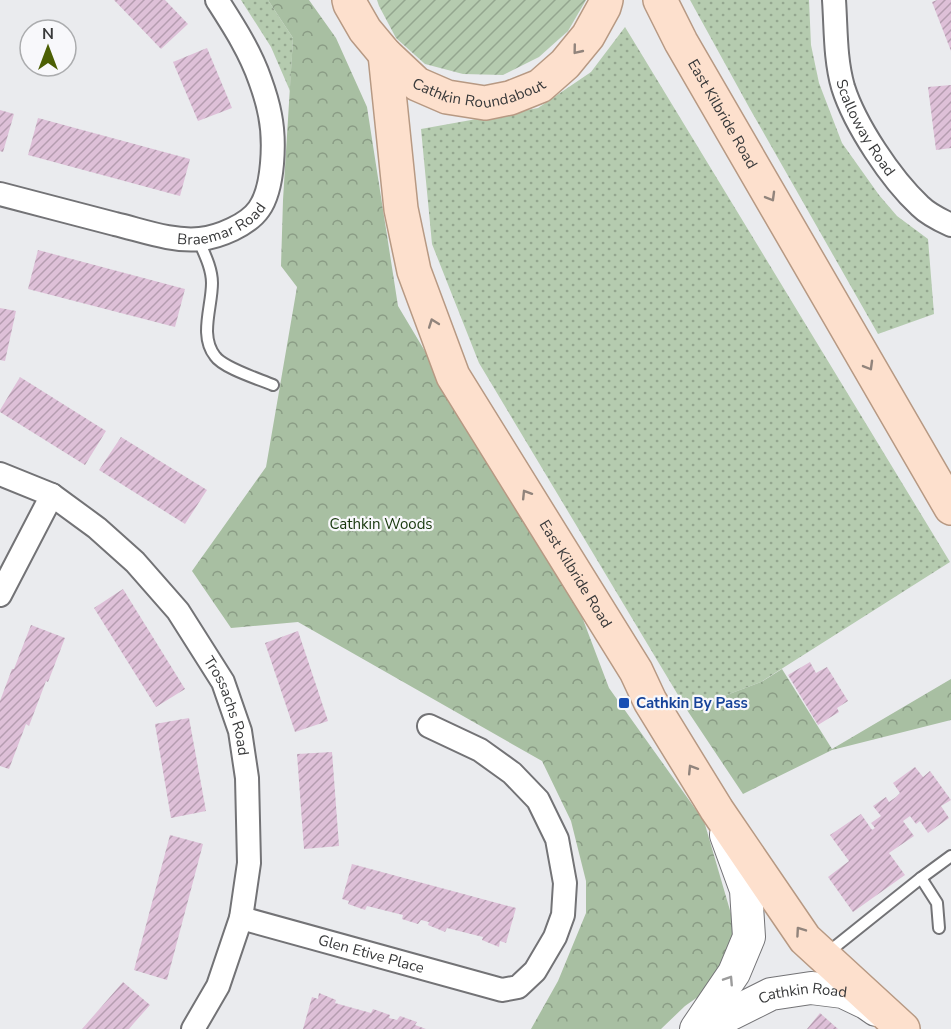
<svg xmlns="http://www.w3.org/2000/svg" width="951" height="1029" font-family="'Nunito Sans',sans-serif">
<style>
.grass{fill:url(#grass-dots)}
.forest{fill:url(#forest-crowns)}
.garden{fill:url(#garden-furrows)}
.building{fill:url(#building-hatch)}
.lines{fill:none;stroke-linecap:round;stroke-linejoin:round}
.service-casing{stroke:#737376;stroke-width:14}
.minor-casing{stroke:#737376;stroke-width:26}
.secondary-casing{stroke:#737376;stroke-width:34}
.primary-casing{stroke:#b79983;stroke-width:36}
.service{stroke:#fff;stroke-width:10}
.minor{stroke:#fff;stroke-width:22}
.secondary{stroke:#fff;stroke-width:32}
.primary{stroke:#fde0cd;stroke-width:33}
.oneway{stroke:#91847c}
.oneway2{stroke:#9c9c9c}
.transit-dot{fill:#1a4fb4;stroke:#f8f8fb;stroke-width:2}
.labels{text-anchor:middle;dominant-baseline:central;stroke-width:4.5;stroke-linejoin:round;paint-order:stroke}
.street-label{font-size:15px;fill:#38393a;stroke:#f8f8fb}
.park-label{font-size:15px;fill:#16360b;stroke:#f8f8fb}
.transit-label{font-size:15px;font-weight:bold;fill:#164399;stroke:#f8f8fb;text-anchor:start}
</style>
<defs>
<pattern id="grass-dots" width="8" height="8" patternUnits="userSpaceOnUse" patternTransform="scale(1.5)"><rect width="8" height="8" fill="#b5cbaf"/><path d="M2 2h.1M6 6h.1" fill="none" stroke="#94a68f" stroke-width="1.8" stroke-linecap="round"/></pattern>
<pattern id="forest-crowns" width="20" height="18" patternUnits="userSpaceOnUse" patternTransform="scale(1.5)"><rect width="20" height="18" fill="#a8bfa2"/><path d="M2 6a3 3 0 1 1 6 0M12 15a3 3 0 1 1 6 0" fill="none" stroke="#8a9c85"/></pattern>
<pattern id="garden-furrows" width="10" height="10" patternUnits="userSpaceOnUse" patternTransform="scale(1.5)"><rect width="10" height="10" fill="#b5cbaf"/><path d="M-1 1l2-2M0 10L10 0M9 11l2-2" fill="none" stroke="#94a68f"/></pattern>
<pattern id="building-hatch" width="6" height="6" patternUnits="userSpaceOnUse" patternTransform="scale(1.5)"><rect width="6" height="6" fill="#dec0d8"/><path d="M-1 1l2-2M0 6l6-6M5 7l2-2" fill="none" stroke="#b59db0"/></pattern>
</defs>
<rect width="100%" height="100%" fill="#eaebee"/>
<!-- grass -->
<g class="grass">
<polygon points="241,0 268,0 293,38 290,91 271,47"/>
<polygon points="690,0 809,0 811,45 819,83 842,143 879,195 897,216 928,239 934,314 878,334 750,109"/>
<polygon points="625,27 950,562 761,682 687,710 479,363 432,244 421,129 538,108 591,72"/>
</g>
<!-- forest -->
<g class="forest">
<polygon points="268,0 309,0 336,38 367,107 398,306 509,492 573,593 609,688 704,821 736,931 726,977 685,1006 661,1029 531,1029 558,981 586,913 586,881 571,821 542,761 298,622 231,628 192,571 266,467 297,287 281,266 283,200 293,38"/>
<polygon points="782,669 832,749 951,679 951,720 832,750 743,794 687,710 761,682"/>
</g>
<!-- garden -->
<polygon class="garden" points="377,0 586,0 568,31 539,57 503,75 463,74 425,64 396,38 379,6"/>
<!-- building -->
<g class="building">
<polygon points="114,0 165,0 188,24 161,49"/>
<polygon points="937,0 951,0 951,51 932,2"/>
<polygon points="207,48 232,108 198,121 173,62"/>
<polygon points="951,85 951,148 936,150 928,87"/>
<polygon points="0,110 14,114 3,152 0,151"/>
<polygon points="38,118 190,159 180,196 28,155"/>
<polygon points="38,250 185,289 175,327 28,289"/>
<polygon points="0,308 16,311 5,361 0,360"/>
<polygon points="20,377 106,431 85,465 0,412 0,410"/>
<polygon points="121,437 207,490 185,524 99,470"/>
<polygon points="123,589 185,689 156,707 94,608"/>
<polygon points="31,625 65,638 48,682 46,681 29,726 26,724 9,769 0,766 0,701 12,669 14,669"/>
<polygon points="298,631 328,721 295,732 265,643"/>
<polygon points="810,662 816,673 827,667 848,701 837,708 839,712 818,725 788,675"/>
<polygon points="189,718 206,811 171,818 155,724"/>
<polygon points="332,752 339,846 304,849 297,754"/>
<polygon points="915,767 923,777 930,771 951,800 941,806 949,818 928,833 920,821 916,824 910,816 903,821 914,836 889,853 905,875 853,912 828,877 849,861 830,835 861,814 872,830 875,828 871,823 881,816 873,806 886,797 889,802 896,797 900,793 893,783"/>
<polygon points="170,835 203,844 167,980 134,970"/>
<polygon points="352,864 516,908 506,943 500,941 499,947 482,940 483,937 447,928 445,932 428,925 429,922 421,920 418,924 402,919 403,915 367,906 365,910 348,904 349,901 342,899"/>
<polygon points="123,982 150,1005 134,1023 129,1029 82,1029"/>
<polygon points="319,993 336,1000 335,1003 371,1013 373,1009 390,1015 389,1018 397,1020 400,1016 417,1022 415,1025 426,1029 303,1029 312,997 318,999"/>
<polygon points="820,1013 838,1029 807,1029"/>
</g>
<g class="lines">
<!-- service casing -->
<g class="service-casing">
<g id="service">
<path d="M198 239C204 253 212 268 212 283 212 307 199 336 215 356 223 368 259 379 273 385"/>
<polyline points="921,878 937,903 939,928"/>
<polyline points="826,954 921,878 951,856"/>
</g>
</g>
<!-- minor casing -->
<g class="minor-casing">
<g id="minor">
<path id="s1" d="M834 0C836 29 835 59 843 87 855 125 891 179 920 206 928 214 940 220 951 225"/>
<path id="s2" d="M0 194C38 204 77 214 115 224 141 230 172 242 200 239 219 237 248 225 259 209 274 188 275 140 270 115 268 104 264 91 260 80 250 51 233 25 217 0"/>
<path id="s3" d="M0 474 52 495 97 528 135 562 178 611 223 682 240 731 247 778 249 863 241 918 218 986 193 1029"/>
<polyline points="0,595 52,495"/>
<path id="s4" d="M241 918 502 990 518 987 535 971 555 937 563 915 565 883 557 839 538 800 512 773 480 750 429 726"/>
</g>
</g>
<!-- secondary casing -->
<g class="secondary-casing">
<g id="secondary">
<polyline points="696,1029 734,973 749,937 746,890 726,835"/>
<path id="s5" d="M701 1029 771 994 811 988 843 992 866 1003 876 1010"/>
</g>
</g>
<!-- primary casing -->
<g class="primary-casing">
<g id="primary">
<path id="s6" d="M349 0 350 4 365 30 385 54 417 84 447 97 485 103 510 98 540 86 565 64 588 36 604 7 606 0"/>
<path id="s7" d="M660 0 681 42 951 508"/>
<path id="s8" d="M385 54 401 209 414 271 453 376 636 671 650 701 717 810 805 939 903 1029"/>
</g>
</g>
<!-- service -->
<use href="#service" class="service"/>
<!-- minor -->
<use href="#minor" class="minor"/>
<!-- secondary -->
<use href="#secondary" class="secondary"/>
<!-- primary -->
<use href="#primary" class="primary"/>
</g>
<!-- one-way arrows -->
<defs><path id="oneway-chevron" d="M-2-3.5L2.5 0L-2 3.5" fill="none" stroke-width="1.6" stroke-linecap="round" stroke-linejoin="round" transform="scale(1.5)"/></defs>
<g class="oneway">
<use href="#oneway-chevron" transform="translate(577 50) rotate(129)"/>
<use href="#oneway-chevron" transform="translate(771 197) rotate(60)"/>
<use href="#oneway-chevron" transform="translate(433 323) rotate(-110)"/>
<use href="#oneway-chevron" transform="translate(869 366) rotate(60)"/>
<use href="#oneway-chevron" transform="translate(526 494) rotate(-122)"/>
<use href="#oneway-chevron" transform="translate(692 769) rotate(-122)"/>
<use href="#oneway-chevron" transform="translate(800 931) rotate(-125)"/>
</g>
<use class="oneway2" href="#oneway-chevron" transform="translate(729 980) rotate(-57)"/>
<!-- markers -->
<rect class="transit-dot" x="618" y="697" width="12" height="12" rx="3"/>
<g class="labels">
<!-- street labels -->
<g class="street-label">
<text stroke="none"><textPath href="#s6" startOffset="174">Cathkin Roundabout</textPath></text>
<text stroke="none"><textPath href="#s7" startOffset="130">East Kilbride Road</textPath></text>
<text stroke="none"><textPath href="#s1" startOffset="134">Scalloway Road</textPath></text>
<text stroke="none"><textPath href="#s2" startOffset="231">Braemar Road</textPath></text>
<text stroke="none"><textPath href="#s8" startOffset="564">East Kilbride Road</textPath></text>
<text stroke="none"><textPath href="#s3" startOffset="336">Trossachs Road</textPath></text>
<text stroke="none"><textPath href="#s4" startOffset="135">Glen Etive Place</textPath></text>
<text stroke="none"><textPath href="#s5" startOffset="110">Cathkin Road</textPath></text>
</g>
<!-- park labels -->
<g class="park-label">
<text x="381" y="524">Cathkin Woods</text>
</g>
<!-- transit labels -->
<g class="transit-label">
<text x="636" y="703">Cathkin By Pass</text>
</g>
</g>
<!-- north arrow -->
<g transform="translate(48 48)"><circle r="28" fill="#f8f8fb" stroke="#abacae" stroke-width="1.5"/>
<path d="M0-4.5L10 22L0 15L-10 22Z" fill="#4c5f04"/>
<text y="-9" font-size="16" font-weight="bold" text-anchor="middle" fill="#38393a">N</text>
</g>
</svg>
